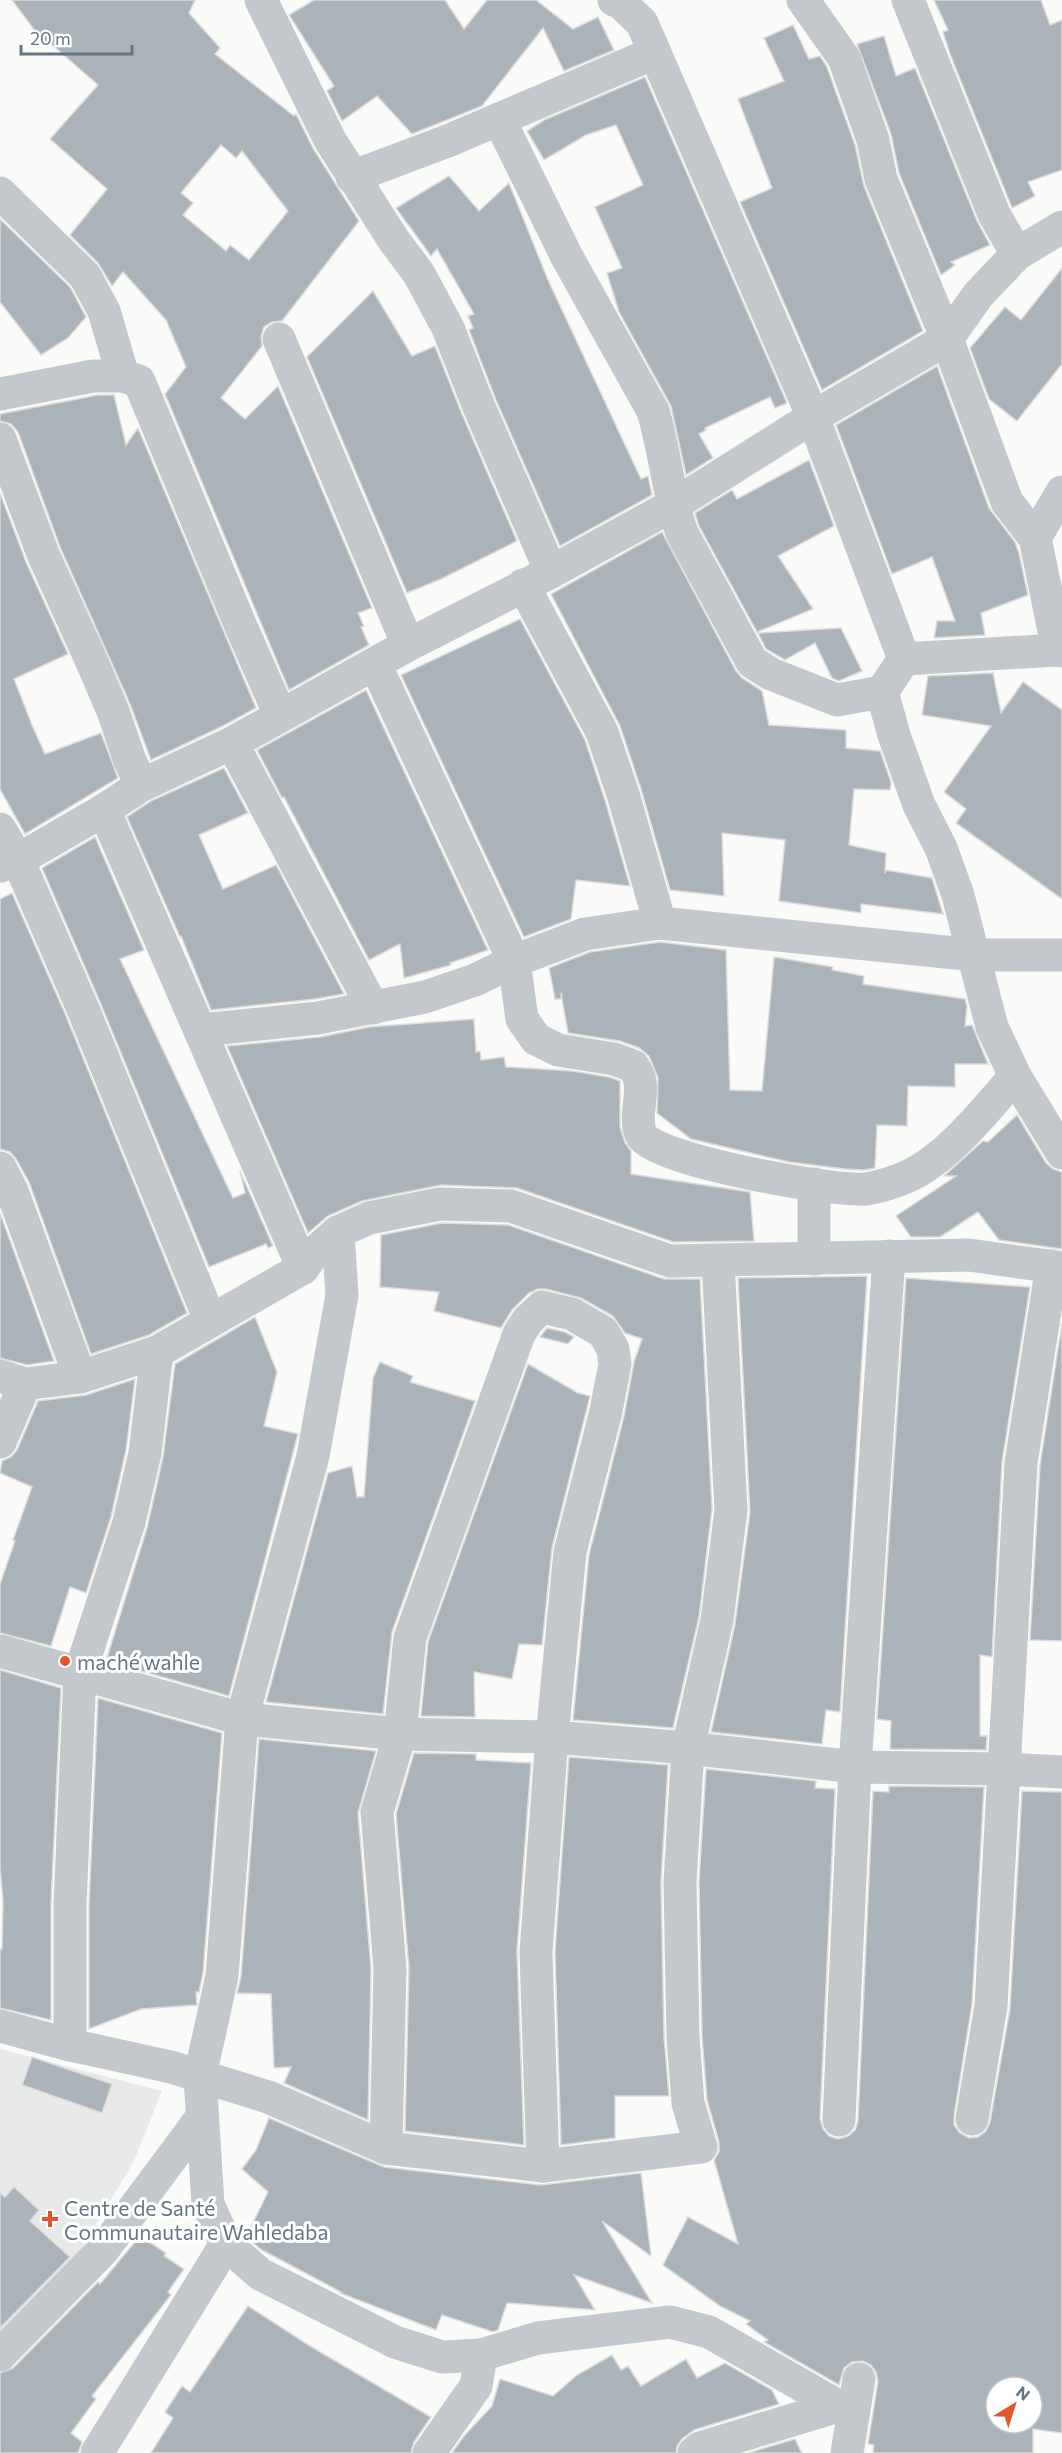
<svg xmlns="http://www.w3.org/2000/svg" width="1062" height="2453" font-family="Commissioner,sans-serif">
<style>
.built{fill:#e8e9e9}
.building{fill:#aab3b9;stroke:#dcdcda;stroke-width:1.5;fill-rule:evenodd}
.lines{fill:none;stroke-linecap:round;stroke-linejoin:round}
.minor{stroke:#c3c8cc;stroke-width:33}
.poi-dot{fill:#e4572e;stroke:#fff;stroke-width:2}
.labels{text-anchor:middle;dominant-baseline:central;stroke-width:6;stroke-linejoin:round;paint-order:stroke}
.poi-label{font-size:21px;fill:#657683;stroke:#fff;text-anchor:start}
</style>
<rect width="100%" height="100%" fill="#fafaf8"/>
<!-- built -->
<polygon class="built" points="0,2049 162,2091 134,2161 64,2278 0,2353"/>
<!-- building -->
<g class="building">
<path d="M12 0H195L189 13 220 48 215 54 294 116 296 114 314 150 359 221 282 321 272 322 264 327 261 336 262 346 221 398 245 419 278 386 372 608 358 613 364 626 361 627 369 645 289 690 165 394 186 367 166 320 123 272 112 286 98 263 70 235 107 189 50 139 98 85 51 44 47 47ZM221 145 236 158 242 151 288 211 249 260 230 245 226 251 183 215 193 203 181 193Z"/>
<polygon points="314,0 445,0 464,29 487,0 536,0 573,29 598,17 614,50 564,71 543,28 482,106 412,134 377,96 342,121 327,91 334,86 289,15"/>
<polygon points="934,0 1041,0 1050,25 1062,20 1062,170 1028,182 1035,196 1012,208 950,54 943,32 948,30"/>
<polygon points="793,25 809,59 820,56 827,67 855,145 864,186 923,331 822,390 740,202 772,188 738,99 784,81 764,38"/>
<polygon points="884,36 896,76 915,68 977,221 990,245 951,262 955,265 941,275 899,173 891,134 857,44"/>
<polygon points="645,77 787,403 775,408 770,397 705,428 706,430 699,434 713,458 686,475 671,406 619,312 607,273 622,268 595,207 643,185 616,125 586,135 544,160 527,131 544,120"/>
<polygon points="449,176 479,211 509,183 548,280 641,479 648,476 652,495 560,546 496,400 469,330 473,328 468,316 474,314 437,249 431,256 396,208"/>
<polygon points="0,219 70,287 86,317 68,338 41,355 0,302"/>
<polygon points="1062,268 1062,364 1017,421 989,399 970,348 1005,307 1021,320"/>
<polygon points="373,291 412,356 435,346 462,414 517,541 441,579 407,593 307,357"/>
<polygon points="937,366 989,508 1015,542 1019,553 1028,595 981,613 985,635 934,638 937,621 955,621 932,557 892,574 836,425"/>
<polygon points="98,395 114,395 126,445 138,428 256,708 223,726 151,760 130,704 60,547 18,432 11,424 0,421 0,414"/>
<polygon points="809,460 834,526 778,556 813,609 757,632 699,526 695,513 732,490 737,499"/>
<polygon points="0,493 26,562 68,654 14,679 32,725 45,754 101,733 118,778 25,834 0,789"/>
<polygon points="662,532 736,671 742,678 762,691 769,725 846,730 846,748 880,751 891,782 890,790 854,789 849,845 886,853 885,873 886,870 932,878 943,914 861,904 861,913 779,901 785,840 722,833 724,896 670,890 641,789 620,726 551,594"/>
<polygon points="520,619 585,740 605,800 630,886 576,880 571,919 524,937 401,675"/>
<polygon points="841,628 862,671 839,681 832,678 815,643 785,660 766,649 758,633"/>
<polygon points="993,673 1001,713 1023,682 1062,710 1062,899 956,823 966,809 944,792 991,726 922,715 928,676"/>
<polygon points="366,690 488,950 450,963 451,965 404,978 400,944 369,960 284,797 282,798 257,750"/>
<polygon points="224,768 248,813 199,835 223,889 276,865 344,994 315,999 211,1010 181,936 180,937 127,817 151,801"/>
<polygon points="95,837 144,950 120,959 233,1198 245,1193 240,1171 273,1246 268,1248 266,1244 209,1267 100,1002 42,868"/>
<polygon points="12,893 66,1016 187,1313 149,1335 91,1354 29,1182 16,1159 10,1152 0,1149 0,899"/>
<polygon points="660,942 726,950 730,1090 762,1091 774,957 833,967 832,970 864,976 863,984 965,999 967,1006 965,1026 972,1025 988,1064 955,1064 955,1087 908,1086 907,1126 877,1125 875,1168 864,1170 845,1169 789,1162 691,1139 657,1113 658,1078 649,1056 639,1048 620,1041 568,1033 561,993 561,999 555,999 549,968 590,952"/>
<polygon points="474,1019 476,1052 480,1051 481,1060 504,1057 506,1067 572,1071 609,1077 620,1081 620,1127 625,1143 631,1151 631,1174 750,1192 754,1241 673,1242 517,1188 441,1185 362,1201 328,1216 308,1233 227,1046 320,1037 369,1027"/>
<polygon points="1017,1115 1046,1163 1053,1169 1062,1172 1062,1249 999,1240 978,1212 940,1237 911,1237 896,1216 956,1176 944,1176 983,1141 988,1142"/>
<polygon points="0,1213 54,1361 27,1365 0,1358"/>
<polygon points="442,1223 508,1225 664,1279 700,1279 712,1509 699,1617 673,1728 573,1720 589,1555 624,1416 634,1362 642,1339 625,1333 613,1316 581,1298 546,1289 538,1289 529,1293 512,1310 501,1328 434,1311 439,1292 380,1287 381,1235"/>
<polygon points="867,1276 840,1712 826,1710 822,1744 711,1732 735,1624 750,1512 738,1278"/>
<polygon points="906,1278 1030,1287 1002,1462 992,1657 980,1655 980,1736 987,1736 986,1750 890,1749 891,1721 877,1719"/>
<polygon points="255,1317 277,1372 264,1426 298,1434 229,1696 106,1661 147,1528 163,1457 175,1364"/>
<polygon points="1062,1323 1062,1641 1030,1640 1040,1465"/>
<polygon points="547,1328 565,1332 574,1337 568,1344 540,1337"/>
<polygon points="380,1362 413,1376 410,1382 475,1401 392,1632 383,1714 266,1702 328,1473 352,1466 357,1497 364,1497 373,1378"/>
<polygon points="528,1364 578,1393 590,1396 552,1548 542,1645 519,1644 512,1679 474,1672 475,1717 421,1716 428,1642"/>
<polygon points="135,1379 126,1450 111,1517 86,1593 70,1587 51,1646 0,1633 0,1584 15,1541 13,1540 32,1487 0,1473 2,1461 11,1457 17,1450 38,1401 86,1395"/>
<polygon points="0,1670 61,1688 51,1904 51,2020 0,2008 0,1949 2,1949 3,1901 0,1868"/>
<polygon points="98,1698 222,1733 203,1973 199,1992 196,1992 197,2005 141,2009 89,2029 89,1905"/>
<polygon points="259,1739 376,1751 358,1813 371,1969 368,2120 284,2083 291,2067 274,2068 271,1994 237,1993 241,1977"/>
<polygon points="414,1753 476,1754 476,1760 531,1763 517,1951 524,2145 405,2131 409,1968 396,1814"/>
<polygon points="569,1757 668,1765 661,1882 664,2037 669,2096 615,2096 615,2138 561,2145 555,1952"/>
<path d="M706 1769 816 1781 815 1788 835 1789 820 2119 823 2129 829 2136 838 2139 848 2136 855 2130 858 2121 873 1791 889 1792V1786L984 1787 972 2004 954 2116V2125L960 2133 969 2138 978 2137 986 2131 990 2122 1010 2009 1022 1791 1062 1792V2433L1033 2429V2453H873L874 2445 868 2444 878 2381 876 2372 871 2365 863 2361 852 2362 844 2368 839 2385 764 2342 768 2340 746 2324 750 2321 720 2306 663 2265 688 2217 738 2244 714 2160 719 2152V2142L707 2100 702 2036 699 1882ZM996 2387H1032V2423H996Z"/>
<polygon points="32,2057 112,2084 102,2113 22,2085"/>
<polygon points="269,2118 384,2167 541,2185 641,2173 651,2256 602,2221 652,2303 574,2275 595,2310 507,2303 498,2330 493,2332 442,2315 436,2330 340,2293 341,2292 262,2250 246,2237 268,2192 242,2169 256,2150"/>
<polygon points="14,2187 39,2210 30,2221 70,2257 0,2328 0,2193 5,2197"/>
<polygon points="140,2236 166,2253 164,2256 184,2269 168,2292 171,2295 92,2396 96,2399 71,2433 82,2442 78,2453 0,2453 0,2373 13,2368 98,2282 100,2284"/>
<polygon points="248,2306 310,2346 431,2417 414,2442 411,2453 151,2453 173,2418 165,2412 182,2386 190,2392"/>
<polygon points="612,2355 621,2370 628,2366 641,2386 686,2359 697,2378 725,2363 772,2390 779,2404 694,2430 682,2439 677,2446 676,2453 452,2453 464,2436 492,2406 500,2379 553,2396 577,2375"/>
<polygon points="795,2439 802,2453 748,2453"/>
</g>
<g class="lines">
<!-- minor -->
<g class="minor">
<polyline points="261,0 330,140 393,239 419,274 448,328 479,407 551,572"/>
<polyline points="614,0 620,2 642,23 813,417 904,659"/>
<polyline points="803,0 844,58 873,140 881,179 947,339 1007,502 1035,538 1058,650 1062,651"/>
<polyline points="908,0 994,214 1017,254"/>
<path d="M499 119 567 257 653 411C665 451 668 494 682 533L752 662 771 674 837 700 882 692 904 659"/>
<polyline points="352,177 450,140 654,53"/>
<polyline points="0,193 85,276 104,311 123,376 139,381 240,624 280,715"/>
<polyline points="279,339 408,645"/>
<polyline points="0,394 93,376 123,376"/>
<polyline points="0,439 43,554 92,662 113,711 130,761 142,785"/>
<polyline points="1035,538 1062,492"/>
<polyline points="523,585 602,732 623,794 660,923"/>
<polyline points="904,659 1058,650"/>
<path d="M375 664 514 961 522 1019 536 1039 558 1050 614 1059 633 1066C636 1071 640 1077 640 1082 643 1099 633 1121 642 1136 657 1161 835 1192 866 1189 878 1187 895 1182 906 1177 946 1160 987 1109 1015 1076"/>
<polyline points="882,692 894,735 919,805 941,848 958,895 992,1027 1015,1076 1062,1153"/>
<polyline points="232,743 373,1008"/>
<polyline points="104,810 303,1268"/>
<polyline points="0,829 18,860 83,1009 210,1320"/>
<polyline points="0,866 18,860 104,810 142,785 232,743 408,645 551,572 675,504 813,417 947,339 978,295 1017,254 1062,227"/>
<polyline points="201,1030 318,1018 425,997 475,980 514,961 585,934 660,923 975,955 1062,955"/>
<polyline points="0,1168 12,1191 80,1377"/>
<polyline points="338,1232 342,1295 313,1456 242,1719 222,1976 200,2076 208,2204 226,2244 260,2274 395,2342 442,2357 481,2355 538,2338 670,2322 709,2332 838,2406"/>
<polyline points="814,1259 814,1184"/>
<polyline points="0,1376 25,1384 80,1377 157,1352 303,1268 313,1254 338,1232 369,1218 440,1204 511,1206 670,1261 969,1255 1062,1268"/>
<polyline points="0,1442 25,1384"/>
<polyline points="0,1651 242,1719 400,1734 552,1737 688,1748 855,1767 1004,1769 1062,1772"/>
<polyline points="0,2026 70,2045 171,2067 268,2097 386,2148 543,2166 701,2147 688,2103 683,2037 680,1882 688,1748 717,1620 731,1510 718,1261"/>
<polyline points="70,2045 70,1905 80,1673 129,1522 145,1453 157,1352"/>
<polyline points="972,2119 991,2006 1021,1463 1052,1266"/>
<polyline points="839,2120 855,1767 889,1256"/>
<polyline points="386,2148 390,1968 377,1812 400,1734 410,1638 519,1334 528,1320 542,1307 572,1314 603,1332 613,1349 615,1364 606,1411 570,1552 552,1737 536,1952 543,2166"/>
<polyline points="0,2355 103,2250 202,2117"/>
<polyline points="97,2453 226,2244"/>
<polyline points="429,2453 476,2386 481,2355"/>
<polyline points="694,2453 700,2448 838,2406 849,2408"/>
<polyline points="847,2453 859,2379"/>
</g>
</g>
<!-- markers -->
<g class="poi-dot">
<circle cx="65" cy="1661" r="6"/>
<path d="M47 2210h6v6h6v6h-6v6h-6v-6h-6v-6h6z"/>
</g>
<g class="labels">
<!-- poi labels -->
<g class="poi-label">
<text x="77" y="1661">maché wahle</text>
<text x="64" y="2207">Centre de Santé<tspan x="64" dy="24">Communautaire Wahledaba</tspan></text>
</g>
</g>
<!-- north arrow -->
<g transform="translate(1014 2405) rotate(38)"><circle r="28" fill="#ffffff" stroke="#c1c8cd" stroke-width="1.5"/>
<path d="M0-4.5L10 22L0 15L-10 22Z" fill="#e4572e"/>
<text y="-9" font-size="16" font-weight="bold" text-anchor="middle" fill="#657683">N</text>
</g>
<!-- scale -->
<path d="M21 45v9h111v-9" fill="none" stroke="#657683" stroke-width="3"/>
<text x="30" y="45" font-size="18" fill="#657683" stroke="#ffffff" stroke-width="4.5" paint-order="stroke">20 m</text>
</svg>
